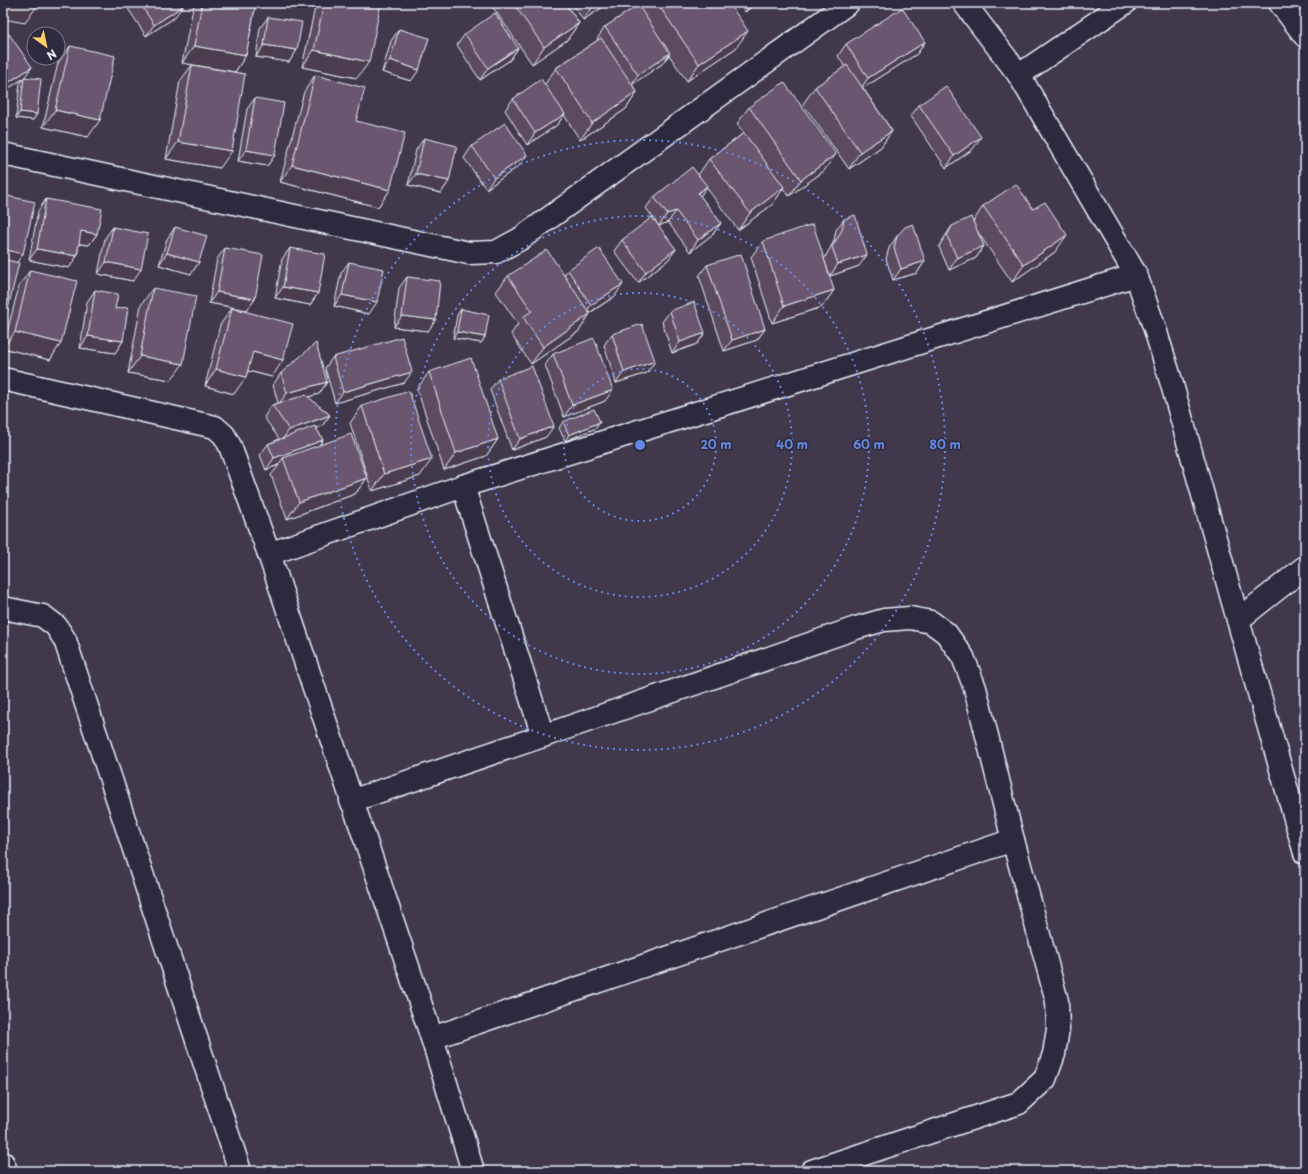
<svg xmlns="http://www.w3.org/2000/svg" width="1308" height="1174" font-family="'Playpen Sans',sans-serif">
<style>
.lines{fill:none;stroke-linecap:round;stroke-linejoin:round}
.street-casing{stroke:#e8f1f8;stroke-width:25}
.secondary-casing{stroke:#e8f1f8;stroke-width:25}
.street{stroke:#2f2a3d;stroke-width:22}
.secondary{stroke:#2f2a3d;stroke-width:22}
.wall{fill:#5c4b5f;stroke:#e8f1f8}
.shaded-wall{fill:#4b3d4d;stroke:#e8f1f8}
.building{fill:#6b576e;stroke:#e8f1f8}
.ring{fill:none;stroke:#6487e3;stroke-width:2;stroke-dasharray:2 4}
.centre{fill:#6487e3;stroke:#2f2a3d;stroke-width:2}
.ring-label{font-size:12px;text-anchor:middle;font-weight:bold;fill:#6487e3;stroke:#2f2a3d;stroke-width:3;stroke-linejoin:round;paint-order:stroke}
</style>
<rect width="100%" height="100%" fill="#41384c"/>
<filter id="ink" filterUnits="userSpaceOnUse"><feTurbulence type="fractalNoise" baseFrequency=".025" numOctaves="2"/><feDisplacementMap in="SourceGraphic" scale="8" xChannelSelector="R" yChannelSelector="G"/><feConvolveMatrix kernelMatrix="1 2 1 2 8 2 1 2 1" color-interpolation-filters="sRGB"/></filter>
<g filter="url(#ink)">
<g class="lines">
<!-- street casing -->
<g class="street-casing">
<g id="street">
<polyline points="1280,3 1305,36"/>
<polyline points="1019,75 1125,3"/>
<polyline points="3,154 469,253 496,252 520,239 848,3"/>
<polyline points="3,379 215,427 224,435 230,446 269,554 432,1038 473,1171"/>
<polyline points="463,486 543,736"/>
<polyline points="269,554 463,486 1136,275"/>
<polyline points="3,608 43,616 56,626 65,640 240,1171"/>
<polyline points="1238,620 1305,567"/>
<polyline points="351,801 543,736 856,628 884,620 910,618 931,622 946,633 963,657 975,688 1013,840 1057,1001 1058,1029 1054,1054 1045,1079 1019,1103 812,1171"/>
<polyline points="432,1038 1013,840"/>
<polyline points="3,1163 6,1171"/>
</g>
</g>
<!-- secondary casing -->
<g class="secondary-casing">
<polyline id="secondary" points="964,3 1019,75 1136,275 1155,329 1171,381 1238,620 1305,853"/>
</g>
<!-- street -->
<use href="#street" class="street"/>
<!-- secondary -->
<use href="#secondary" class="secondary"/>
</g>
<!-- wall -->
<g class="wall">
<polygon points="130,3 180,3 174,18 146,36 127,7"/>
<polygon points="194,3 256,3 246,55 235,72 182,63"/>
<polygon points="316,3 381,3 357,78 302,67"/>
<polygon points="490,3 565,3 579,23 567,40 532,64"/>
<polygon points="572,3 609,3 583,20"/>
<polygon points="639,3 729,3 736,48 687,81 669,55 662,64 632,84 637,92 626,109 580,140 564,115 557,125 527,145 505,110 513,99 545,84 556,68 598,40 597,39 605,27 637,6"/>
<polygon points="738,3 757,3 745,12"/>
<polygon points="268,17 297,50 289,62 256,57 260,28"/>
<polygon points="399,29 411,81 382,72 391,41"/>
<polygon points="465,34 518,48 510,60 480,80 457,45"/>
<polygon points="3,38 32,67 24,77 37,114 33,120 16,118 20,83 24,78 3,92"/>
<polygon points="925,42 917,54 863,88 892,131 881,147 849,169 803,104 815,87 845,67 838,56 846,44"/>
<polygon points="70,46 88,137 43,127 58,63"/>
<polygon points="192,65 220,168 166,159 180,81"/>
<polygon points="315,75 356,121 390,190 378,207 280,182 304,92"/>
<polygon points="255,98 275,155 267,166 238,161 247,109"/>
<polygon points="919,105 973,149 946,168 911,116"/>
<polygon points="749,107 824,171 789,196 783,188 773,204 738,230 706,187 700,196 721,223 713,234 690,252 668,222 659,226 646,208 654,197 698,175 709,159 744,133 737,124"/>
<polygon points="424,138 449,181 441,193 408,185 416,150"/>
<polygon points="472,146 519,166 486,189 464,158"/>
<polygon points="46,199 97,234 89,245 79,244 77,256 69,268 29,260 38,211"/>
<polygon points="983,206 1055,252 1012,282 977,231 984,246 976,258 949,270 939,247 944,238 952,226 973,222"/>
<polygon points="844,219 859,266 830,276 824,259 834,241 836,230"/>
<polygon points="113,227 133,281 98,274 105,238"/>
<polygon points="175,227 199,262 191,274 159,265 167,239"/>
<polygon points="897,236 925,261 917,273 893,280 886,259 889,248"/>
<polygon points="622,240 676,249 668,260 638,283 614,251"/>
<polygon points="763,241 834,290 822,307 772,323 751,257"/>
<polygon points="225,248 255,299 247,310 209,303 217,259"/>
<polygon points="290,248 318,293 310,305 275,298 282,259"/>
<polygon points="349,262 369,314 334,306 341,273"/>
<polygon points="707,265 765,329 757,340 724,351 699,276"/>
<polygon points="30,270 61,343 50,360 3,348 19,286"/>
<polygon points="568,270 615,296 590,313 579,331 531,364 511,334 518,324 496,292 508,276 564,275"/>
<polygon points="407,277 428,331 394,327 399,288"/>
<polygon points="153,288 171,380 128,373 141,305"/>
<polygon points="95,290 115,309 123,341 115,353 80,348 87,302"/>
<polygon points="232,308 272,377 248,371 234,394 205,386 220,325"/>
<polygon points="461,309 485,337 481,343 453,338 457,315"/>
<polygon points="670,311 705,333 697,344 672,353 662,322"/>
<polygon points="612,334 655,361 647,373 616,383 604,345"/>
<polygon points="553,354 605,401 564,417 545,365"/>
<polygon points="333,357 404,383 335,403 325,368"/>
<polygon points="429,372 498,439 486,456 444,470 417,389"/>
<polygon points="281,373 327,382 319,394 308,397 330,415 322,426 316,428 323,440 320,445 367,478 355,494 287,519 271,475 279,465 266,470 260,455 268,444 279,439 264,417 272,405 278,403 273,385"/>
<polygon points="498,379 546,437 512,450 490,390"/>
<polygon points="362,406 420,476 372,491 350,423"/>
<polygon points="563,422 596,428 565,441 559,428"/>
</g>
<!-- shaded-wall -->
<g class="shaded-wall">
<polygon points="3,3 21,3 37,6 25,23 3,19"/>
<polygon points="595,3 609,3 583,20"/>
<polygon points="751,3 757,3 745,12"/>
<polygon points="183,6 174,18 146,36 154,25"/>
<polygon points="579,23 567,40 532,64 544,47"/>
<polygon points="748,31 736,48 687,81 699,64"/>
<polygon points="925,42 917,54 860,90 868,78"/>
<polygon points="264,45 297,50 289,62 256,57"/>
<polygon points="194,46 246,55 235,72 182,63"/>
<polygon points="518,48 510,60 480,80 488,68"/>
<polygon points="314,50 369,62 357,78 302,67"/>
<polygon points="670,53 662,64 630,86 638,75"/>
<polygon points="390,60 419,70 411,81 382,72"/>
<polygon points="32,67 24,78 3,92 3,86"/>
<polygon points="637,92 626,109 580,140 592,123"/>
<polygon points="55,110 100,120 88,137 43,127"/>
<polygon points="20,112 37,114 33,120 16,118"/>
<polygon points="565,114 557,125 527,145 535,133"/>
<polygon points="892,131 881,147 849,169 860,152"/>
<polygon points="981,137 973,149 946,168 954,156"/>
<polygon points="178,142 232,151 220,168 166,159"/>
<polygon points="246,150 275,155 267,166 238,161"/>
<polygon points="836,154 824,171 789,196 801,180"/>
<polygon points="527,155 519,166 486,189 494,178"/>
<polygon points="292,165 390,190 378,207 280,182"/>
<polygon points="416,174 449,181 441,193 408,185"/>
<polygon points="707,186 699,198 698,193"/>
<polygon points="784,187 773,204 738,230 750,213"/>
<polygon points="676,211 668,222 659,226 667,214"/>
<polygon points="721,223 713,234 690,252 698,240"/>
<polygon points="81,231 97,234 89,245 73,243"/>
<polygon points="1067,235 1055,252 1012,282 1024,265"/>
<polygon points="984,246 976,258 949,270 957,258"/>
<polygon points="3,249 23,254 15,265 3,262"/>
<polygon points="37,249 77,256 69,268 29,260"/>
<polygon points="676,249 668,260 638,283 646,272"/>
<polygon points="167,253 199,262 191,274 159,265"/>
<polygon points="867,255 859,266 830,276 838,264"/>
<polygon points="925,261 917,273 893,280 901,269"/>
<polygon points="106,262 141,269 133,281 98,274"/>
<polygon points="623,284 615,296 583,317 591,305"/>
<polygon points="283,287 318,293 310,305 275,298"/>
<polygon points="834,290 822,307 772,323 784,306"/>
<polygon points="217,292 255,299 247,310 209,303"/>
<polygon points="342,295 377,302 369,314 334,306"/>
<polygon points="590,314 579,331 531,364 543,347"/>
<polygon points="402,316 436,320 428,331 394,327"/>
<polygon points="765,329 757,340 724,351 732,340"/>
<polygon points="15,332 61,343 50,360 3,348"/>
<polygon points="457,332 485,337 481,343 453,338"/>
<polygon points="705,333 697,344 672,353 680,342"/>
<polygon points="88,336 123,341 115,353 80,348"/>
<polygon points="253,352 283,360 272,377 241,369"/>
<polygon points="140,356 183,364 171,380 128,373"/>
<polygon points="655,361 647,373 616,383 624,372"/>
<polygon points="216,369 246,377 234,394 205,386"/>
<polygon points="412,372 404,383 335,403 343,392"/>
<polygon points="327,382 319,394 278,405 287,393"/>
<polygon points="613,390 605,401 564,417 572,405"/>
<polygon points="330,415 322,426 281,442 289,430"/>
<polygon points="600,422 596,428 565,441 569,435"/>
<polygon points="554,426 546,437 512,450 520,439"/>
<polygon points="498,439 486,456 444,470 456,453"/>
<polygon points="323,440 315,451 283,458 278,465 266,470 274,458"/>
<polygon points="432,459 420,476 372,491 384,474"/>
<polygon points="367,478 355,494 287,519 299,502"/>
</g>
<!-- building -->
<g class="building">
<polygon points="21,3 38,3 37,6"/>
<polygon points="140,3 180,3 183,6 154,25"/>
<polygon points="202,3 256,3 246,55 194,46"/>
<polygon points="324,3 381,3 369,62 314,50"/>
<polygon points="513,3 565,3 579,23 544,47"/>
<polygon points="657,3 729,3 748,31 699,64"/>
<polygon points="638,5 670,53 638,75 605,27"/>
<polygon points="902,8 925,42 868,78 846,44"/>
<polygon points="495,13 518,48 488,68 465,34"/>
<polygon points="268,17 302,22 297,50 264,45"/>
<polygon points="399,29 429,38 419,70 390,60"/>
<polygon points="9,34 32,67 3,86 3,38"/>
<polygon points="601,38 637,92 592,123 556,68"/>
<polygon points="70,46 115,56 100,120 55,110"/>
<polygon points="192,65 245,74 232,151 178,142"/>
<polygon points="847,65 892,131 860,152 815,87"/>
<polygon points="315,75 365,88 356,121 405,133 390,190 292,165"/>
<polygon points="24,77 41,79 37,114 20,112"/>
<polygon points="541,79 565,114 535,133 513,99"/>
<polygon points="784,82 836,154 801,180 749,107"/>
<polygon points="946,86 981,137 954,156 919,105"/>
<polygon points="255,98 284,103 275,155 246,150"/>
<polygon points="505,123 527,155 494,178 472,146"/>
<polygon points="744,133 784,187 750,213 709,159"/>
<polygon points="424,138 457,146 449,181 416,174"/>
<polygon points="692,167 707,186 698,193 721,223 698,240 676,211 667,214 654,197"/>
<polygon points="1016,184 1033,209 1045,202 1067,235 1024,265 983,206"/>
<polygon points="3,195 35,202 23,254 3,249"/>
<polygon points="46,199 102,209 97,234 81,231 77,256 37,249"/>
<polygon points="855,215 867,255 838,264 832,247 842,230 844,219"/>
<polygon points="652,217 676,249 646,272 622,240"/>
<polygon points="971,217 984,246 957,258 947,236 952,226"/>
<polygon points="813,224 834,290 784,306 763,241"/>
<polygon points="913,224 925,261 901,269 894,248 897,236 905,227"/>
<polygon points="113,227 148,234 141,269 106,262"/>
<polygon points="175,227 207,236 199,262 167,253"/>
<polygon points="225,248 263,255 255,299 217,292"/>
<polygon points="290,248 325,254 318,293 283,287"/>
<polygon points="599,248 623,284 591,305 568,270"/>
<polygon points="547,250 590,314 543,347 523,317 532,311 508,276"/>
<polygon points="741,254 765,329 732,340 707,265"/>
<polygon points="3,259 19,263 4,325 3,325"/>
<polygon points="349,262 384,269 377,302 342,295"/>
<polygon points="30,270 77,281 61,343 15,332"/>
<polygon points="407,277 440,281 436,320 402,316"/>
<polygon points="153,288 196,296 183,364 140,356"/>
<polygon points="95,290 118,294 115,309 128,307 123,341 88,336"/>
<polygon points="694,302 705,333 680,342 670,311"/>
<polygon points="232,308 293,324 283,360 253,352 246,377 216,369"/>
<polygon points="461,309 489,315 485,337 457,332"/>
<polygon points="642,324 655,361 624,372 612,334"/>
<polygon points="402,337 412,372 343,392 333,357"/>
<polygon points="594,338 613,390 572,405 553,354"/>
<polygon points="316,343 327,382 287,393 281,373"/>
<polygon points="471,358 498,439 456,453 429,372"/>
<polygon points="532,366 554,426 520,439 498,379"/>
<polygon points="409,391 432,459 384,474 362,406"/>
<polygon points="306,395 330,415 289,430 272,405"/>
<polygon points="594,409 600,422 569,435 563,422"/>
<polygon points="315,426 323,440 274,458 268,444"/>
<polygon points="351,434 367,478 299,502 283,458"/>
</g>
</g>
<!-- distance rings -->
<g class="ring">
<circle cx="640" cy="445" r="76"/>
<circle cx="640" cy="445" r="152"/>
<circle cx="640" cy="445" r="229"/>
<circle cx="640" cy="445" r="305"/>
</g>
<circle cx="640" cy="445" r="6" class="centre"/>
<g class="ring-label">
<text x="716" y="449">20 m</text>
<text x="792" y="449">40 m</text>
<text x="869" y="449">60 m</text>
<text x="945" y="449">80 m</text>
</g>
<!-- margin -->
<rect width="1308" height="1174" fill="none" stroke="#2f2a3d" stroke-width="16"/>
<rect x="8" y="8" width="1292" height="1158" fill="none" stroke="#e8f1f8" stroke-width="1.5" filter="url(#ink)"/>
<!-- north arrow -->
<g transform="translate(46 46) rotate(147)"><circle r="19" fill="#2f2a3d" stroke="#797a88"/>
<path d="M0-3L7 15L0 10L-7 15Z" fill="#ffd166"/>
<text y="-6" font-size="11" font-weight="bold" text-anchor="middle" fill="#e8f1f8">N</text>
</g>
</svg>
